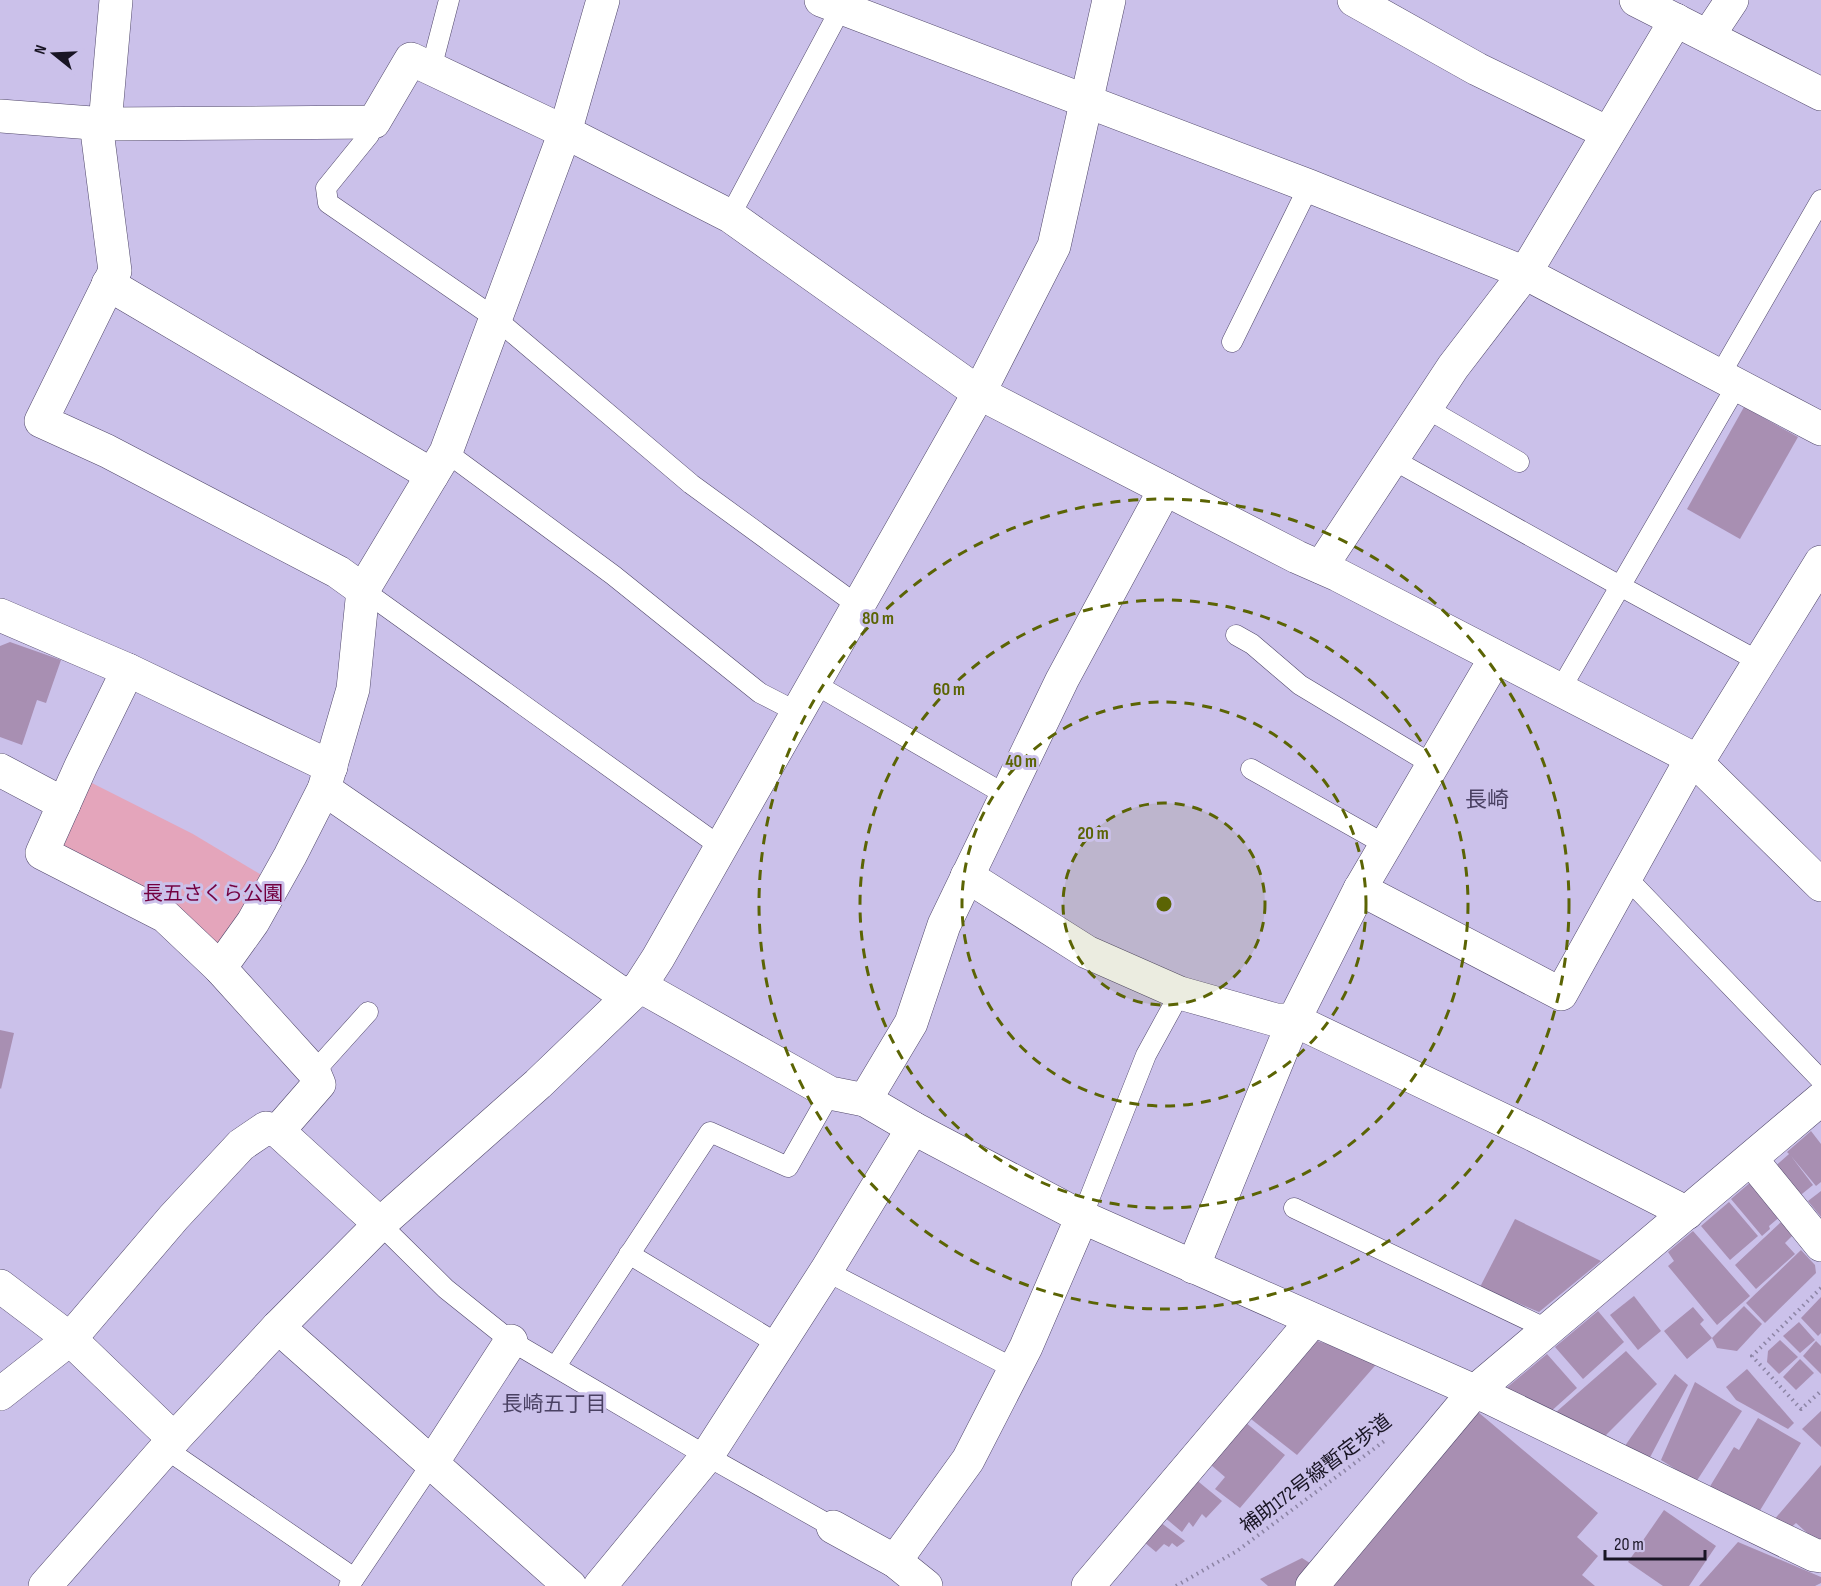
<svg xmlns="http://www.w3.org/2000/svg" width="1821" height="1586" font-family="'Sofia Sans Condensed','Noto Sans JP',sans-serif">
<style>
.green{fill:#e4a5bb}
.building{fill:#a88fb2}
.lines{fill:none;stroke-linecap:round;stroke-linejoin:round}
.service-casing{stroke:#51486b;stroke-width:21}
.minor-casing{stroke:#51486b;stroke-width:34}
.path{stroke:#8c84a4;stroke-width:4;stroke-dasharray:1.5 4.5;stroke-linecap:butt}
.service{stroke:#fff;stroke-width:20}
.minor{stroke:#fff;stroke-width:33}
.ring{fill:none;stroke:#5b6404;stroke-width:3;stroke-dasharray:10 8}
.labels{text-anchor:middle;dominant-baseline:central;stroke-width:6;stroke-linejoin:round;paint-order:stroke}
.park-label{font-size:20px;fill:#730040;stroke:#cbc1ea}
.street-label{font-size:20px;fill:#191524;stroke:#cbc1ea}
.neighbourhood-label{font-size:21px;fill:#4a4163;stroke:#cbc1ea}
.quarter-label{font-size:22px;fill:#4a4163;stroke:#cbc1ea}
.centre{fill:#5b6404;stroke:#cbc1ea;stroke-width:3}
.ring-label{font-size:18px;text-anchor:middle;font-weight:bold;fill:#5b6404;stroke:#cbc1ea;stroke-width:6;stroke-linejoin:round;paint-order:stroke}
</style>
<rect width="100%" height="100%" fill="#cbc1ea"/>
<!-- green -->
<polygon class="green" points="84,779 193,834 265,877 217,954 59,852"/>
<!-- building -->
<g class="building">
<polygon points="1744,407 1798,437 1740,539 1687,509"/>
<polygon points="10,642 61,660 46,703 37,700 22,745 0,737 0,646"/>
<polygon points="0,1030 14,1033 1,1089 0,1088"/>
<polygon points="1811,1131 1821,1144 1821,1182 1816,1186 1791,1156 1813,1185 1797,1198 1773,1168 1789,1154 1787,1152"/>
<polygon points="1752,1181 1781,1216 1769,1226 1770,1229 1762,1236 1731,1199"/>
<polygon points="1821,1191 1821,1217 1808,1201"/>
<polygon points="1729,1202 1758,1236 1730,1260 1701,1226"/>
<polygon points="1515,1219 1601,1261 1539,1312 1480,1287"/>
<polygon points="1781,1222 1793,1235 1785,1243 1795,1254 1756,1289 1735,1265"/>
<polygon points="1693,1231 1750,1296 1717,1325 1668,1266 1674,1261 1668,1252"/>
<polygon points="1801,1250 1815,1265 1816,1273 1765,1323 1746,1303"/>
<polygon points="1634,1296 1661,1331 1638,1350 1610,1315"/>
<polygon points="1821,1297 1821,1333 1818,1336 1801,1318"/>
<polygon points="1744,1306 1762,1324 1737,1351 1717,1348 1712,1338"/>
<polygon points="1693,1307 1704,1320 1700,1324 1712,1338 1687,1359 1664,1331"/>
<polygon points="1598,1311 1624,1342 1583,1379 1555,1347"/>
<polygon points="1799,1322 1815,1340 1800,1353 1783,1336"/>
<polygon points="1314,1340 1380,1360 1297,1455 1251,1419"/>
<polygon points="1780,1340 1798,1357 1779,1374 1767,1362 1768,1351"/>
<polygon points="1816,1341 1821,1346 1821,1374 1803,1356"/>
<polygon points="1626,1351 1657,1384 1600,1441 1555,1413"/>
<polygon points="1547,1354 1577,1388 1548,1414 1504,1390"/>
<polygon points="1800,1359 1814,1373 1796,1390 1783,1377"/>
<polygon points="1747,1369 1794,1423 1788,1429 1736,1400 1726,1387"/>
<polygon points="1675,1374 1688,1385 1646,1465 1620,1453"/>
<polygon points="1695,1382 1742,1411 1696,1482 1661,1460"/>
<polygon points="1821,1411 1821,1447 1802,1429"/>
<polygon points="1478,1412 1598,1513 1577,1537 1598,1556 1582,1575 1595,1586 1331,1586"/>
<polygon points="1758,1418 1801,1443 1756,1517 1709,1488 1734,1447 1739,1450"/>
<polygon points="1245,1422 1285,1455 1240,1508 1215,1489 1225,1477 1211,1465"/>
<polygon points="1821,1465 1821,1541 1815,1540 1796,1523 1786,1532 1773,1521"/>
<polygon points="1194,1478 1222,1501 1206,1518 1202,1514 1193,1527 1189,1522 1182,1532 1163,1516"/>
<polygon points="1664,1510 1716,1546 1689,1586 1663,1586 1628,1562"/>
<polygon points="1160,1522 1185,1541 1177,1547 1172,1543 1169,1547 1164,1544 1156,1552 1144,1542"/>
<polygon points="1738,1542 1821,1577 1821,1583 1815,1586 1699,1586"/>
<polygon points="1302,1558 1316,1567 1300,1586 1268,1586 1260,1579"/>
</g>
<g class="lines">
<!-- service casing -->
<g class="service-casing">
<g id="service">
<polyline points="431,69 449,0"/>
<polyline points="374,122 369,135 326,188 328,203 495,318 691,484 857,605"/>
<polyline points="730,216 841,8"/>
<polyline points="1232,342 1309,186"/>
<polyline points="1720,375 1821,200"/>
<polyline points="1426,408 1519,462"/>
<polyline points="446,452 613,575 760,693 797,712"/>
<polyline points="1392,459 1620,586 1760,662"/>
<polyline points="363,590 721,847"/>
<polyline points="1236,635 1252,644 1300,685 1433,765"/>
<polyline points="813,683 1006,795"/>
<polyline points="1560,690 1737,385"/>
<polyline points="1251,769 1386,845"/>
<polyline points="1626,877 1821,1080"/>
<polyline points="314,1072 368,1012"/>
<polyline points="1294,1208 1549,1330"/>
<polyline points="1082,1217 1146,1055 1180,993"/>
<polyline points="380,1224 446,1289 511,1341 707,1456 833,1527"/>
<polyline points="629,1254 778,1344"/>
<polyline points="826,1271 1015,1369"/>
<polyline points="556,1366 710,1132 788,1167 830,1093"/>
<polyline points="166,1449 354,1578"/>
<polyline points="349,1586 432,1463"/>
</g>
</g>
<!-- minor casing -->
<g class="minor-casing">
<g id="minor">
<polyline points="821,0 1309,186 1525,273 1821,429"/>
<polyline points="1354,0 1477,69 1608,133"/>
<polyline points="1636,0 1821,94"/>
<polyline points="1708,36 1732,0"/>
<polyline points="0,116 105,124 374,122 411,59 565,132 730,216 979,393 1297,557 1338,575 1692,758 1821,885"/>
<polyline points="96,123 115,271 41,421 107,451 338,572 363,590"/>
<polyline points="105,124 116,0"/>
<polyline points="108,284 432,475"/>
<polyline points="1321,567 1453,367 1525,273 1676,20"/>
<polyline points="0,615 128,670 331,767"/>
<polyline points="128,670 81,766 42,853 165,916 220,968 314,1072 319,1084 278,1131"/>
<polyline points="1697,763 1821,562"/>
<polyline points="0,770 64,804"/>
<polyline points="324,789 627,997"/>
<polyline points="967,876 1087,952 1180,993 1276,1020 1294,1020 1534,1135 1687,1213"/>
<polyline points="1360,889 1561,994 1692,758"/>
<polyline points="220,968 253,922 290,856 324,789 353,689 363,590 446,452 565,132 603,0"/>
<polyline points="640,986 830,1093 865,1100 913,1128 1082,1217 1490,1398 1814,1555 1821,1556"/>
<polyline points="865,1100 911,1023 944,925 1062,680 1165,489"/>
<polyline points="1751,1159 1821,1245"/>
<polyline points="1193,1267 1294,1020 1360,889 1496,657"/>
<polyline points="0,1286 70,1339 174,1439"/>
<polyline points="278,1327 570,1586"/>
<polyline points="0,1394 70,1339 174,1217 241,1145 266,1128 278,1131 380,1224"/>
<polyline points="432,1463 511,1341"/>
<polyline points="833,1527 895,1561 926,1586"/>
<polyline points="895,1561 968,1460 1026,1347 1082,1217"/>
<polyline points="45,1586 174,1439 278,1327 380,1224 538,1084 640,986 658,958 979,393 1054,246 1109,0"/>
<polyline points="600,1586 707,1456 826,1271 913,1128"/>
<polyline points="1088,1586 1313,1320"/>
<polyline points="1312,1586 1474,1392 1821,1099"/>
</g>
</g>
<!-- path -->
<g class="path">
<polyline points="1821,1288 1752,1356 1801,1409 1821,1391"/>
<polyline points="1176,1586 1237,1551 1387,1439"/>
</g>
<!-- service -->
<use href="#service" class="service"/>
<!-- minor -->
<use href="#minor" class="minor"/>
</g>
<!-- distance rings -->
<circle cx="1164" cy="904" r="101" fill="#5b6404" fill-opacity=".12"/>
<g class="ring">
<circle cx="1164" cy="904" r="101"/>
<circle cx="1164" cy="904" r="202"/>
<circle cx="1164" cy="904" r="304"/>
<circle cx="1164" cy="904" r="405"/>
</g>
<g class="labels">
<!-- park labels -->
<g class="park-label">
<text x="213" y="894">長五さくら公園</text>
</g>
<!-- street labels -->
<g class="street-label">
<text transform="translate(1316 1474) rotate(-37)">補助172号線暫定歩道</text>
</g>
<!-- neighbourhood labels -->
<g class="neighbourhood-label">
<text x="554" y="1404">長崎五丁目</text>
</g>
<!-- quarter labels -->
<g class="quarter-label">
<text x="1487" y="800">長崎</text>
</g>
</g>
<circle cx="1164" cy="904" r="9" class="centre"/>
<g class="ring-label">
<text x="878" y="624">80 m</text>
<text x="949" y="695">60 m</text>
<text x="1021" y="767">40 m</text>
<text x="1093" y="839">20 m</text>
</g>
<!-- north arrow -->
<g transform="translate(54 54) rotate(288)" stroke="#cbc1ea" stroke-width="4.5" paint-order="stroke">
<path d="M0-4.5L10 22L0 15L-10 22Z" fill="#191524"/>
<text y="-9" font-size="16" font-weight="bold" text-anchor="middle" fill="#191524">N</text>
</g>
<!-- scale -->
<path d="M1605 1550v9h100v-9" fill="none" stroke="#191524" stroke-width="3"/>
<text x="1614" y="1550" font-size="18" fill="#191524" stroke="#cbc1ea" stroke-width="4.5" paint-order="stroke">20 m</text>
</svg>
